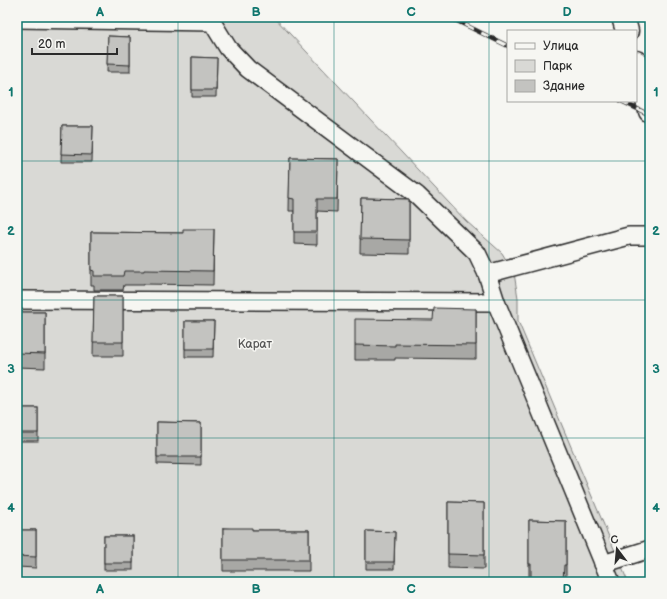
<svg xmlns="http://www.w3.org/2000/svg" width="667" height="599" font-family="'Balsamiq Sans',sans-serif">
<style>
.green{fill:#d9d9d5;stroke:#828280}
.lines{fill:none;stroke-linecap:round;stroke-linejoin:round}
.lane-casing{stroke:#2b2b2b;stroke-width:20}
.street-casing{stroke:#2b2b2b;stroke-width:25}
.lane{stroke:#f6f6f2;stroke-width:17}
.street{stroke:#f6f6f2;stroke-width:22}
.rail-casing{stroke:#2b2b2b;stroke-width:4.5}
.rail{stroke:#f6f6f2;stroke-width:3;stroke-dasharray:9;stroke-linecap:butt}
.wall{fill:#a8a8a5;stroke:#2b2b2b}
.building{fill:#c3c3c0;stroke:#2b2b2b}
.grid{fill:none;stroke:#0f766e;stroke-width:1;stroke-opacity:0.55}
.labels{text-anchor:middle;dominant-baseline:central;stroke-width:3;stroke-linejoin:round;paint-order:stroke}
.park-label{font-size:12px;fill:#565656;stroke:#f6f6f2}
.neatline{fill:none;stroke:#0f766e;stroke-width:1.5}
.grid-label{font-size:13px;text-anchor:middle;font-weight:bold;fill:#0f766e}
</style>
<rect width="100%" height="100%" fill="#f6f6f2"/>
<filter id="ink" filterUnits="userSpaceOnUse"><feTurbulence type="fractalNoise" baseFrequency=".025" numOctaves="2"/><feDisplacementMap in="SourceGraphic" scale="8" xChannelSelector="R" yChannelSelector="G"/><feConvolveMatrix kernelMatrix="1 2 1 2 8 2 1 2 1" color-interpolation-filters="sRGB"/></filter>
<g filter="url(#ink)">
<!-- green -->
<polygon class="green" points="17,17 274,17 466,221 502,253 514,273 518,298 518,321 628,582 17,582"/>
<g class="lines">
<!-- lane casing -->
<g class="lane-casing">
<g id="lane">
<polyline points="17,19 212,22 228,48 248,69 417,195 477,253 487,274 496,302 611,582"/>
<polyline points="487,274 629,236 650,236"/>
<polyline points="17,300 496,302"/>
<polyline points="603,564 650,549"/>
</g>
</g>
<!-- street casing -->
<g class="street-casing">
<g id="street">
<polyline points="623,17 627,31"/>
<polyline points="636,62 650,111"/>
</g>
</g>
<!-- lane -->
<use href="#lane" class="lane"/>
<!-- street -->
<use href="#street" class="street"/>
<!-- rail casing -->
<g class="rail-casing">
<g id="rail">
<polyline points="449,17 508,46"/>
<polyline points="621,101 650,115"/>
</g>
</g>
<!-- rail -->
<use href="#rail" class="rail"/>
</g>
<!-- wall -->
<g class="wall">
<polygon points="108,36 130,37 130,72 107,72"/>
<polygon points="192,57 217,58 216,97 192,97"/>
<polygon points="62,126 93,126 92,162 61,162"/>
<polygon points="290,158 338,159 337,212 317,211 317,245 294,244 294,211 289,211"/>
<polygon points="361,198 409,199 409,254 360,253"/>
<polygon points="214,229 213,285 144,284 144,285 124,285 123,290 94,290 94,285 91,285 91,232 183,233"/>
<polygon points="94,296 123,296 123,356 93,356"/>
<polygon points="476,309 476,359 395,358 395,360 355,360 355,345 433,320"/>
<polygon points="17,312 45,312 45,368 17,367"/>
<polygon points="185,321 214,321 213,357 185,357"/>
<rect x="17" y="408" width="21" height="33"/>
<polygon points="157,422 201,423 201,465 157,464"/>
<polygon points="448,502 484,503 484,569 448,568"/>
<polygon points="529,520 566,521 566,579 529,579"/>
<polygon points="223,528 252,530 309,530 309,571 223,571"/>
<polygon points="17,530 36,530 36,568 17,567"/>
<polygon points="366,531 395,532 394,569 366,569"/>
<rect x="104" y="536" width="29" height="34"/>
</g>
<!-- building -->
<g class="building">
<polygon points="108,36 130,37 130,65 107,64"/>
<polygon points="192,57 217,58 216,90 192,90"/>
<polygon points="62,126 93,126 92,155 61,154"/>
<polygon points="290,158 338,159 337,199 317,199 317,232 294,232 294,199 289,198"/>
<polygon points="361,198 409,199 409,240 360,239"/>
<polygon points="183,229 214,229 213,271 144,270 144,271 124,271 123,276 94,276 94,271 91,270 91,232 183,233"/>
<polygon points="94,296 123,296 123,342 93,342"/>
<polygon points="434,308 476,309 476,345 395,344 395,346 355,345 355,319 433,320"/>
<polygon points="17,312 45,312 45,354 17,353"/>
<polygon points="185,321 214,321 213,349 185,349"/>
<rect x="17" y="408" width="21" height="25"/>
<polygon points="157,422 201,423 201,457 157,457"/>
<polygon points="448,502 484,503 484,555 448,554"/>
<polygon points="529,520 566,521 566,565 564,565 563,582 531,582 531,564 529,564"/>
<polygon points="223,528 252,528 252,530 309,530 309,560 223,560"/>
<polygon points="17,530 36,530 36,557 17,556"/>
<polygon points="366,531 395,532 394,562 366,562"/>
<rect x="104" y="536" width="29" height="27"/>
</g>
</g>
<!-- grid -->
<path class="grid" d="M178 17V582M334 17V582M489 17V582M17 161H650M17 300H650M17 438H650"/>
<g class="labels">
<!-- park labels -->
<g class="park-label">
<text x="255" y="344">Карат</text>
</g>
</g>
<!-- margin -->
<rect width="667" height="599" fill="none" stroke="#f6f6f2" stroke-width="44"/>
<!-- legend -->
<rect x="507" y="30" width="130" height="72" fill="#f6f6f2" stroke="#a5a5a2"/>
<rect x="515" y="43" width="20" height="6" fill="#f6f6f2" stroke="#a5a5a2"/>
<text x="543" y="50" font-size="12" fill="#2b2b2b">Улица</text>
<rect x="515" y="60" width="20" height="12" fill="#d9d9d5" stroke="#a5a5a2"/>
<text x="543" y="70" font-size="12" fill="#2b2b2b">Парк</text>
<rect x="515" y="80" width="20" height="12" fill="#c3c3c0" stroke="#a5a5a2"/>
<text x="543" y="90" font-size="12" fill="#2b2b2b">Здание</text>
<!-- north arrow -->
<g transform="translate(617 549) rotate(344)" stroke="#f6f6f2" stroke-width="3" paint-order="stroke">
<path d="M0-3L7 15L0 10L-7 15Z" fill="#2b2b2b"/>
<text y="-6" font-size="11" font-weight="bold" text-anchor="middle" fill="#2b2b2b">С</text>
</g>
<!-- scale -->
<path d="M32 48v6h85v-6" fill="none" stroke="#2b2b2b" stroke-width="2"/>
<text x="38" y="48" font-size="12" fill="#2b2b2b" stroke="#f6f6f2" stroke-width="3" paint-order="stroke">20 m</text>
<rect x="22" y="22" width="623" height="555" class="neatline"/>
<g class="grid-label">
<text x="100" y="16">A</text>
<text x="256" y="16">B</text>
<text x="411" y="16">C</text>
<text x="567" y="16">D</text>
<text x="11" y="96">1</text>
<text x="656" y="96">1</text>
<text x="11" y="235">2</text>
<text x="656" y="235">2</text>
<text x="11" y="373">3</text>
<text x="656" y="373">3</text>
<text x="11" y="512">4</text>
<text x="656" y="512">4</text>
<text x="100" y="593">A</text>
<text x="256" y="593">B</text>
<text x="411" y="593">C</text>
<text x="567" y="593">D</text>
</g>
</svg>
